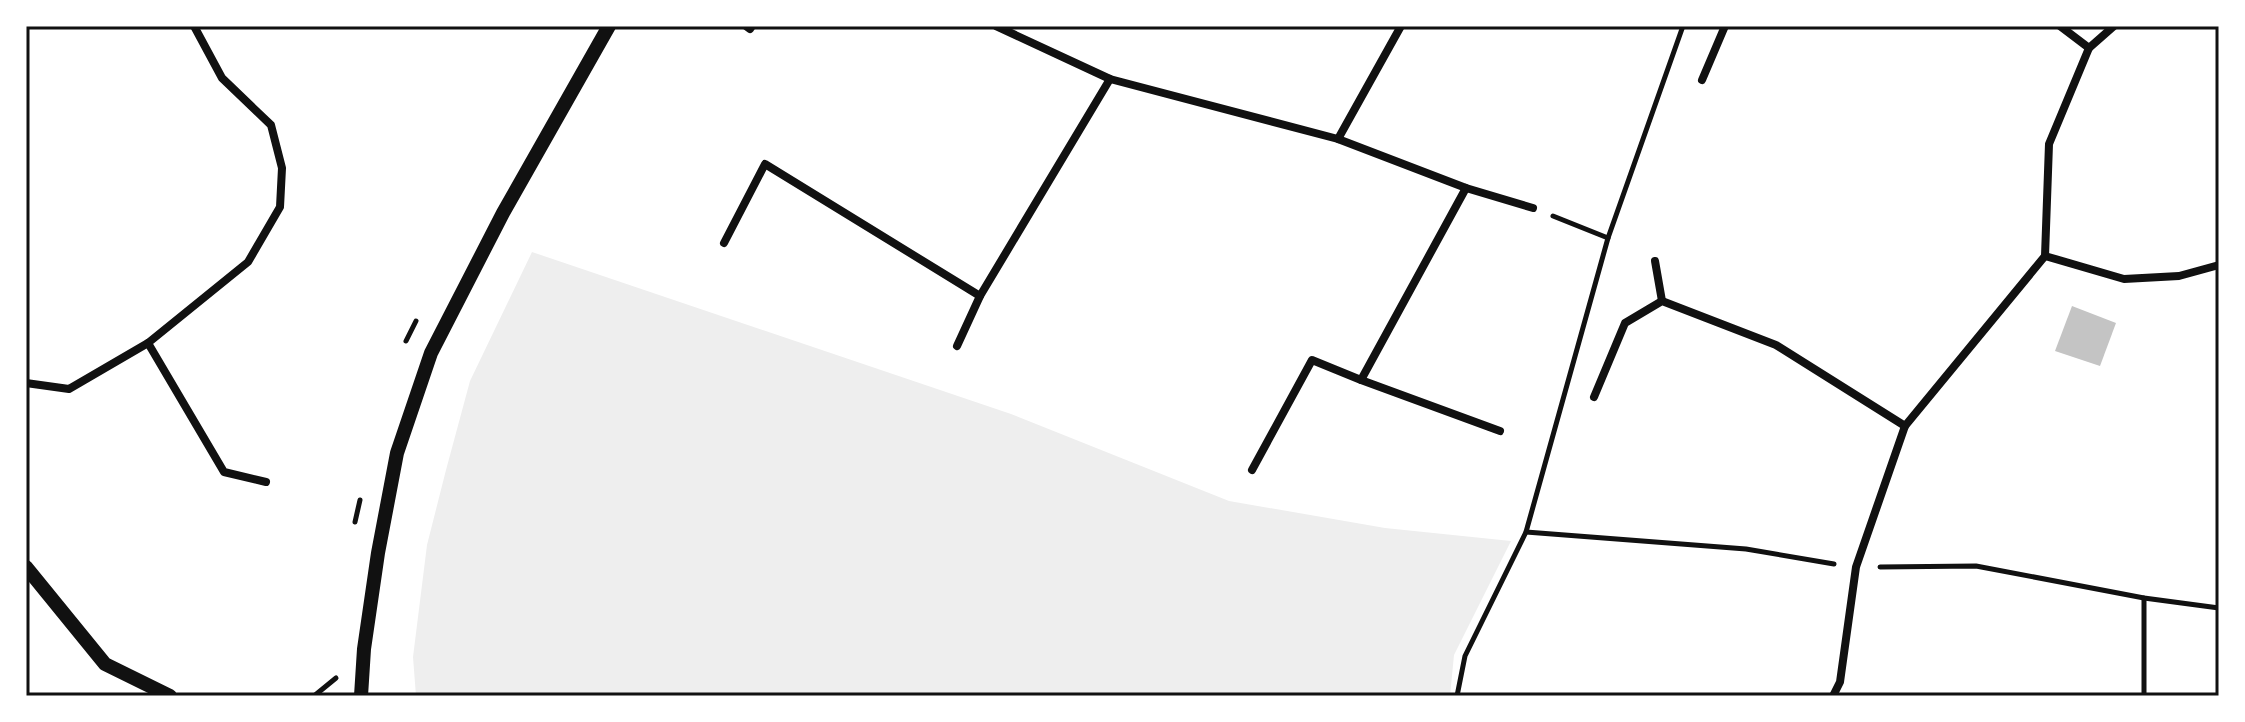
<svg xmlns="http://www.w3.org/2000/svg" width="2245" height="722" font-family="'Space Grotesk',sans-serif">
<style>
.green{fill:#eee}
.building{fill:#c4c4c4}
.lines{fill:none;stroke-linecap:round;stroke-linejoin:round}
.path{stroke:#111;stroke-width:5}
.minor{stroke:#111;stroke-width:8}
.tertiary{stroke:#111;stroke-width:14}
.neatline{fill:none;stroke:#111;stroke-width:3}
</style>
<rect width="100%" height="100%" fill="#fff"/>
<!-- green -->
<polygon class="green" points="532,252 1011,414 1229,501 1385,528 1511,541 1454,655 1450,696 416,696 413,657 427,545 446,470 470,381"/>
<!-- building -->
<polygon class="building" points="2072,306 2116,323 2100,366 2055,351"/>
<g class="lines">
<!-- path -->
<g class="path">
<polyline points="1553,216 1608,238"/>
<polyline points="406,341 416,321"/>
<polyline points="355,522 360,500"/>
<polyline points="1526,532 1746,549 1834,564"/>
<polyline points="1880,567 1976,566 2144,598 2219,608"/>
<polyline points="314,696 336,678"/>
<polyline points="1457,696 1465,656 1526,532 1608,238 1683,26"/>
<polyline points="2144,696 2144,598"/>
</g>
<!-- minor -->
<g class="minor">
<polyline points="746,26 750,29 752,26"/>
<polyline points="996,26 1110,79 1338,139 1466,188 1533,208"/>
<polyline points="2060,26 2089,48"/>
<polyline points="1702,80 1725,26"/>
<polyline points="1338,139 1401,26"/>
<polyline points="724,243 765,164 980,296 1110,79"/>
<polyline points="2045,256 2124,279 2179,276 2219,265"/>
<polyline points="1655,261 1662,301"/>
<polyline points="148,343 224,472 266,482"/>
<polyline points="957,346 980,296"/>
<polyline points="1361,380 1500,431"/>
<polyline points="26,383 69,389 148,343 248,262 280,207 282,168 271,125 222,78 194,26"/>
<polyline points="1594,397 1625,323 1662,301 1776,345 1905,426"/>
<polyline points="1252,470 1312,360 1361,380 1466,188"/>
<polyline points="1833,696 1840,682 1856,567 1905,426 2045,256 2049,144 2089,48 2114,26"/>
</g>
<!-- tertiary -->
<g class="tertiary">
<polyline points="26,567 105,664 170,696"/>
<polyline points="361,696 364,649 378,553 397,453 431,353 503,213 609,26"/>
</g>
</g>
<!-- border -->
<rect width="2245" height="722" fill="none" stroke="#ffffff" stroke-width="56"/>
<rect x="28" y="28" width="2189" height="666" class="neatline"/>
</svg>
